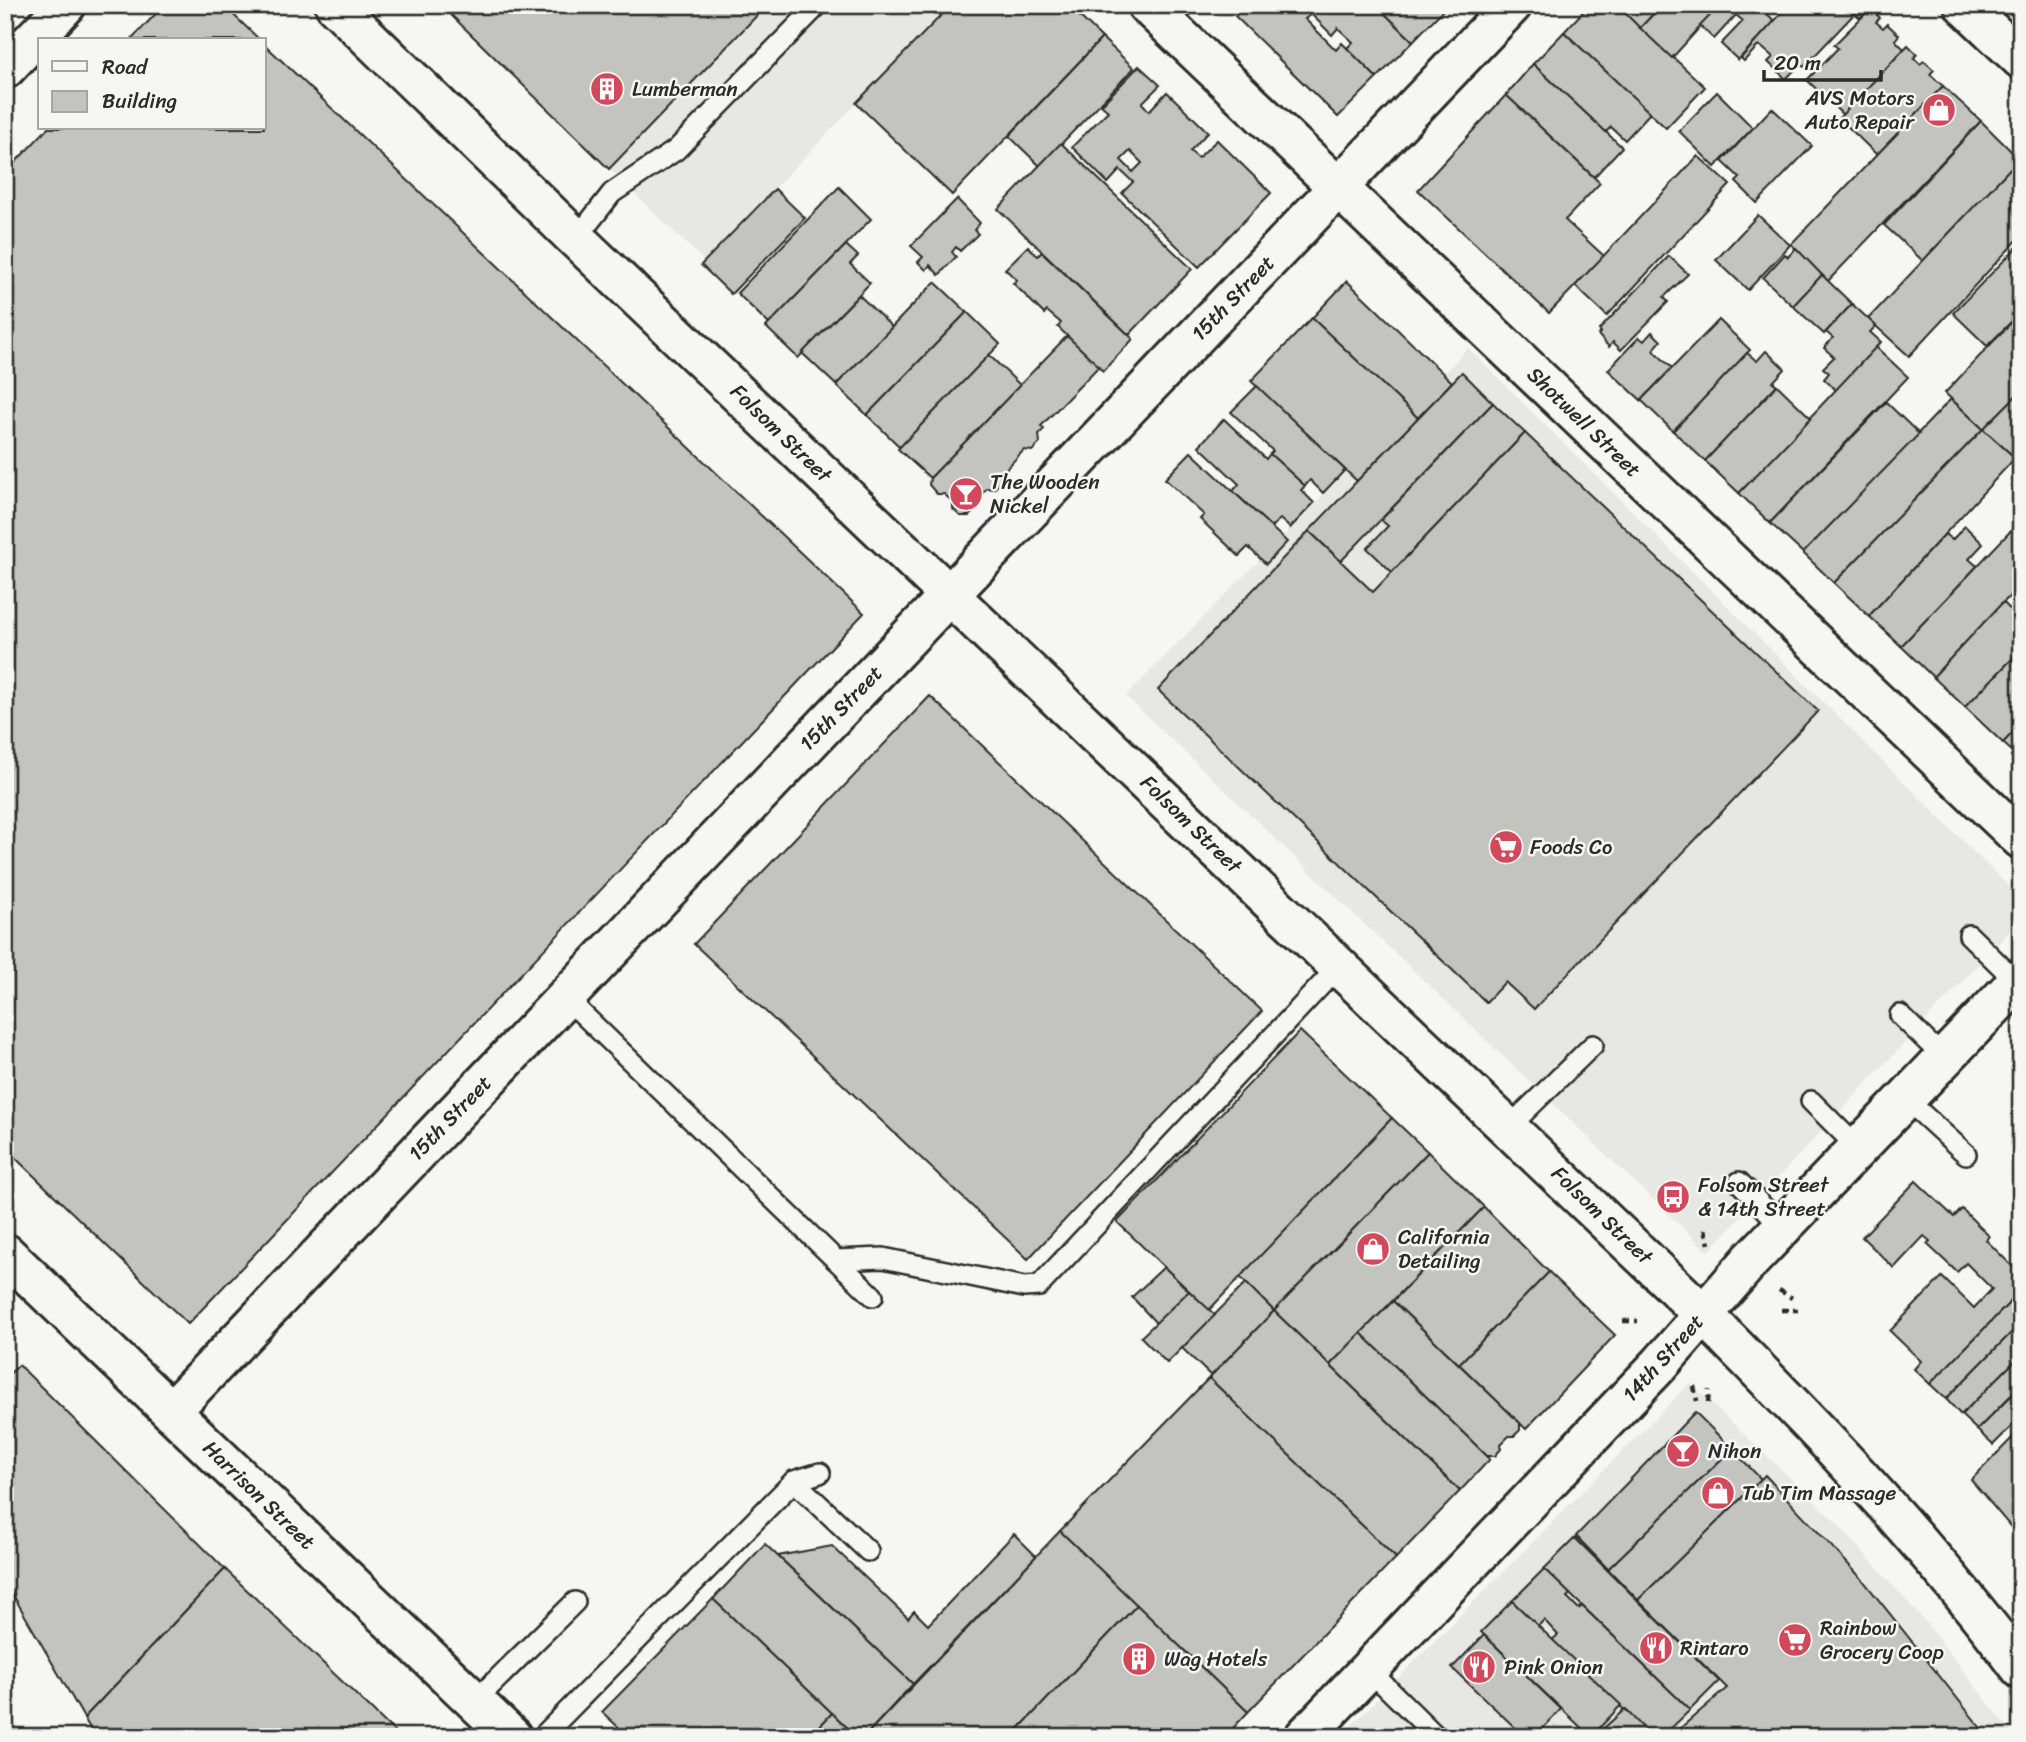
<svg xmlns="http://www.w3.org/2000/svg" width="2026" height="1742" font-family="Sriracha,sans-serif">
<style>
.built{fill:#e7e7e3}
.building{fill:#c3c3c0;stroke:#2b2b2b;stroke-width:2;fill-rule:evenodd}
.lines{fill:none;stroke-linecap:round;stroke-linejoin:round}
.service-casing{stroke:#2b2b2b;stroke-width:24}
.minor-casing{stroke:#2b2b2b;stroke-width:44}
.tertiary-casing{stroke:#2b2b2b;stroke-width:44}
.secondary-casing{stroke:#2b2b2b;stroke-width:44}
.path{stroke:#2b2b2b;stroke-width:4.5;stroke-dasharray:7 5;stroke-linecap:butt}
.service{stroke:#f6f6f2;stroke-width:19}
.minor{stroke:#f6f6f2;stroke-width:38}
.tertiary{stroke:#f6f6f2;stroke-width:38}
.secondary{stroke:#f6f6f2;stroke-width:38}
.labels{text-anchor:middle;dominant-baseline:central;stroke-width:5;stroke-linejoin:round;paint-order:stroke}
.poi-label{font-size:21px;fill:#2b2b2b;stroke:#f6f6f2;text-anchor:start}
.street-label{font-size:21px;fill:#2b2b2b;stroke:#f6f6f2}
</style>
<rect width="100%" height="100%" fill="#f6f6f2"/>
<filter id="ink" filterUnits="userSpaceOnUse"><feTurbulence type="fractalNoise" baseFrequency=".0143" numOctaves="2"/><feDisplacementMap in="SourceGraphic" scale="14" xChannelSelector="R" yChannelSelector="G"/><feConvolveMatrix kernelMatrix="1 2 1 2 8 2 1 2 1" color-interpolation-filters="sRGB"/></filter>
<g filter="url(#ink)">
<!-- built -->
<g class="built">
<polygon points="451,5 1068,5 1102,38 952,195 856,104 704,261 446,10"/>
<polygon points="1468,348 2021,899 2021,919 1708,1252 1126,696"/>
<polygon points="1690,1383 1838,1524 1923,1619 2015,1737 1340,1737"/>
</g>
<!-- building -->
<g class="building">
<polygon points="164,5 223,5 260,40 131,40"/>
<polygon points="451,5 767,5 609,169 446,10"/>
<polygon points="951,5 1068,5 1102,38 952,195 856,103"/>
<polygon points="1246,5 1302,5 1311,14 1305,19 1336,50 1342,43 1377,78 1338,117 1235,16"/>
<polygon points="1302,5 1376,5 1413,41 1377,78 1347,48 1353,42 1338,28 1332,35"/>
<polygon points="1376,5 1443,5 1445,8 1413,41"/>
<polygon points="1589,5 1617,5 1705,87 1666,128 1564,32"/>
<polygon points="1617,5 1653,5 1658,9 1640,28"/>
<polygon points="1662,5 1720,5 1672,58 1640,28"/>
<polygon points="1720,5 1776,5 1767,14 1775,21 1738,60 1721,44 1743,21 1736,15 1714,39 1700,26"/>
<polygon points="1789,5 1865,5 1869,9 1860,18 1855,13 1804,67 1800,64 1786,79 1768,62 1773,57 1759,45 1744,61 1741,58"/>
<polygon points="1871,8 1880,18 1876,22 1883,28 1887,24 1899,35 1895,40 1904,49 1843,115 1807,80 1838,48 1834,45"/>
<polygon points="1564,32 1650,113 1625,140 1611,127 1606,132 1533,64"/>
<polygon points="1102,38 1134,68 1040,166 1009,136"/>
<polygon points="264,44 864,613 188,1324 5,1148 5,173 48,128 264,128"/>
<polygon points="1908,45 1917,54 1914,58 1920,64 1924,61 1934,70 1930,74 1943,86 1877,155 1839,118"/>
<polygon points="1533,64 1622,147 1594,177 1506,95"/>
<path d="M1139 66 1160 85 1142 103 1149 111 1167 92 1208 132 1190 151 1198 158 1217 140 1271 193 1199 267 1122 193 1133 182 1120 170 1108 183 1072 147 1108 111 1101 105ZM1130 151 1142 163 1133 172 1121 160Z"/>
<polygon points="1943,86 1981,121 1828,281 1791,244"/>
<polygon points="1717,92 1753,128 1715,167 1679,131"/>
<polygon points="1506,95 1600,183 1565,220 1604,256 1549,313 1418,190"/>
<polygon points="1772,108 1812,146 1757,203 1736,182 1740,178 1722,161"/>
<polygon points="1981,121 2019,159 1923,261 1884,225"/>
<polygon points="1061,143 1192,269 1129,335 998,209"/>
<polygon points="1698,156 1730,185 1607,316 1575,286"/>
<polygon points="2019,159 2021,160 2021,236 1909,356 1868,319"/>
<polygon points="839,187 871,219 769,324 737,293"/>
<polygon points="775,189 805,218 731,294 701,265"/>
<polygon points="957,199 980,223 974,230 978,234 960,251 956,247 952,252 956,257 939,275 930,265 926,270 918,262 923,257 911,246"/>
<polygon points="1758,215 1790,245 1748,290 1716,260"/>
<polygon points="2021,243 2021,312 1987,346 1953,313"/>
<polygon points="846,245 858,256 850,264 870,283 798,358 766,327"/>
<polygon points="1028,246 1038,256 1042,252 1133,339 1103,371 1058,327 1061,323 1047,311 1044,314 1013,283 1017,280 1005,269"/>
<polygon points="1796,248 1822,275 1793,306 1763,278 1785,254 1788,257"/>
<polygon points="1669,256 1688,274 1664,297 1668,302 1621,350 1613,342 1609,347 1598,335 1601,332 1599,330"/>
<polygon points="1822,275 1852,304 1824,334 1793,306"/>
<polygon points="1347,281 1452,382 1418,418 1312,318"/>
<polygon points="935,282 967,312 867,415 836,385"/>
<polygon points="859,295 892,327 836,385 802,353"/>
<polygon points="1852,304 1876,326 1870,332 1881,342 1837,391 1824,379 1829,373 1823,368 1834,357 1824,348 1833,338 1826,332"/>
<polygon points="967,312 1000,344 900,447 867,415"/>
<polygon points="2021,312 2021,391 1983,429 1945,393"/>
<polygon points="1312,318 1418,418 1357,481 1251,381"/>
<polygon points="1719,320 1750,350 1673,431 1641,400"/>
<polygon points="1652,332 1661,341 1653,350 1672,368 1641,400 1608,370 1639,337 1644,341"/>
<polygon points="1067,336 1099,366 1041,426 1044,429 1039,434 1040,443 1032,451 1024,450 1001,474 1002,481 994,489 987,488 977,499 977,508 969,516 960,516 953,509 953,502 944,494 937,494 929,485 930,478"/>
<polygon points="1876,347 1908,377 1770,523 1739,493"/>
<polygon points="1766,351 1785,369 1773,382 1777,385 1705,461 1673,431 1747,353 1757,361"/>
<polygon points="989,355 1020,385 930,478 898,449"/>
<polygon points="1462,372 1493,403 1341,561 1309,531"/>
<polygon points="1777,385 1811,418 1739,493 1705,461"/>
<polygon points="1257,386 1345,470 1323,493 1310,480 1305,486 1270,454 1273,451 1231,412"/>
<polygon points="2021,391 2021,463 1983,429"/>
<polygon points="1951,399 1983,429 1834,583 1803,553"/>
<polygon points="1886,402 1919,434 1803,553 1770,523"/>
<polygon points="1493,403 1525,433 1392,572 1367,548 1388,526 1381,520"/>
<polygon points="1224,419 1266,459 1270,454 1305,486 1301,490 1314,503 1290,528 1280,519 1271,527 1233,491 1239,484 1199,446"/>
<polygon points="1983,429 2015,458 1869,616 1834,583"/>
<polygon points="1525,433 1818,711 1534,1009 1505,982 1486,1002 1158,690 1309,531 1373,592"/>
<polygon points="1191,452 1287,542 1266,564 1248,547 1239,556 1200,519 1204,515 1165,479"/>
<polygon points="2021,520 2021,584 1933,677 1901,646"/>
<polygon points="1965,526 1983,544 1969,559 1977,566 1901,646 1869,616 1945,534 1952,540"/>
<polygon points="2003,602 2021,621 2021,650 1965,707 1933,677"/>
<polygon points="2021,650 2021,724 2003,743 1965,707"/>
<polygon points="930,696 1262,1011 1028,1259 694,944"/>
<polygon points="2021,724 2021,766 2011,756 2014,753 2003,743"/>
<polygon points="1300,1031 1392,1118 1209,1310 1117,1222"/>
<polygon points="1392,1118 1428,1152 1274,1311 1240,1277"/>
<polygon points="1428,1152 1484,1207 1330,1365 1274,1311"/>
<polygon points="1916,1181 1954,1217 1962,1209 1989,1236 1986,1240 2014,1268 2017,1265 2021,1268 2021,1291 1930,1384 1914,1369 1921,1361 1890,1331 1942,1277 1974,1308 1992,1289 1966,1263 1957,1272 1927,1244 1930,1241 1924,1236 1894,1268 1862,1237"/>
<polygon points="1484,1207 1549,1272 1459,1364 1393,1301"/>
<polygon points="1164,1267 1189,1291 1156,1323 1132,1297"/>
<polygon points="1549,1272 1615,1335 1526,1429 1459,1364"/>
<polygon points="1246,1283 1274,1311 1211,1376 1182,1348"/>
<polygon points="1189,1291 1215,1315 1167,1363 1141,1337"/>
<polygon points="2021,1291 2021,1323 1946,1399 1930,1384"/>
<polygon points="1393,1301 1520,1423 1520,1430 1514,1436 1509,1436 1500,1445 1501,1449 1495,1456 1487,1456 1361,1333"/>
<polygon points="1274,1311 1460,1491 1396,1558 1209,1378"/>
<polygon points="2021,1323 2021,1355 1961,1415 1946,1399"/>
<polygon points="1361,1333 1490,1459 1460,1491 1330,1365"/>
<polygon points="2021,1355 2021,1385 1977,1430 1961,1415"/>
<polygon points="19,1365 225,1569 84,1718 5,1581 5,1378"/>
<polygon points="1209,1378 1396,1558 1248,1712 1060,1531"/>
<polygon points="2021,1386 2021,1417 1993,1445 1977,1430"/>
<polygon points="1695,1412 1732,1449 1608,1569 1576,1536"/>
<polygon points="2021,1429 2021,1539 1971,1480"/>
<polygon points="1732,1449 1761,1479 1638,1600 1608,1569"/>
<polygon points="1765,1475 1862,1579 1988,1737 1670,1737 1727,1688 1638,1600"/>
<polygon points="1060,1531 1137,1605 1011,1737 864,1737"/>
<polygon points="1014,1534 1036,1556 913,1684 778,1556 832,1546 908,1618 914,1611 928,1625"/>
<polygon points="1575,1538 1719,1681 1690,1710 1544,1569"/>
<polygon points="765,1544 913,1684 864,1737 857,1737 713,1599"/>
<polygon points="225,1569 400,1737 95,1737 84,1718"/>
<polygon points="1544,1569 1570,1594 1567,1597 1579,1609 1582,1606 1690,1710 1662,1737 1652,1737 1552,1640 1558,1635 1544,1620 1538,1626 1512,1601"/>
<polygon points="713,1599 832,1713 810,1737 629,1737 602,1712"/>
<polygon points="1512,1601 1621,1705 1591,1737 1481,1632"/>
<polygon points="1137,1605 1248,1712 1225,1737 1011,1737"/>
<polygon points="1484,1635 1561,1709 1535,1737 1525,1737 1452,1668"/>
<polygon points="1625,1709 1652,1737 1594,1737"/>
<polygon points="832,1713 857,1737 810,1737"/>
</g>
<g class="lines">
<!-- service casing -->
<g class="service-casing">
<g id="service">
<polyline points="576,239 612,193 676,150 818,5"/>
<polyline points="1969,935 2017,982"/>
<polyline points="565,997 873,1296"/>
<polyline points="1900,1015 1944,1058"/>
<polyline points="1906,1099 1966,1154"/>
<polyline points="1811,1101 1859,1149"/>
<polyline points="1509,1127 1593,1045"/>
<polyline points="1739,1182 1783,1227"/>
<polyline points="836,1260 883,1258 1024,1287 1039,1286 1339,966"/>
<polyline points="794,1481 868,1551"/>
<polyline points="1368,1669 1437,1737"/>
<polyline points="475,1701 575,1602"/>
<polyline points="542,1737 794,1481 820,1473"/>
</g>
</g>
<!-- minor casing -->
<g class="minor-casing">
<g id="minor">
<polyline points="1147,5 2021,839"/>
<polyline points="171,1411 1512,5"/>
<polyline points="1304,1737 1661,1363 1750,1261 2021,978"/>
</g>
</g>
<!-- tertiary casing -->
<g class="tertiary-casing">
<g id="tertiary">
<path d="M335 5 576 239 1703 1314C1815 1427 1925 1540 2021 1669"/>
<polyline points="5,1253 512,1737"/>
</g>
</g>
<!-- secondary casing -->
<g class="secondary-casing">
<g id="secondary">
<polyline points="1964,5 2021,59"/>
<polyline points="5,69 66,5"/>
</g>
</g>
<!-- path -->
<g class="path">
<polyline points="1705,1229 1709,1244"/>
<polyline points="1779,1290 1792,1298"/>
<polyline points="1781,1310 1798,1310"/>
<polyline points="1623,1321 1638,1321"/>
<polyline points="1694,1386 1697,1401"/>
<polyline points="1708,1403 1709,1390"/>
<polyline points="1375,1737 1381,1731"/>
</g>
<!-- service -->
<use href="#service" class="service"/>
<!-- minor -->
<use href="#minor" class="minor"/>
<!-- tertiary -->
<use href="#tertiary" class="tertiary"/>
<!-- secondary -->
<use href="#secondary" class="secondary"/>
</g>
</g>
<!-- icons -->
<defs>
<g id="building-disc" transform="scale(1.75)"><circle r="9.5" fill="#d1495b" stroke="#f6f6f2"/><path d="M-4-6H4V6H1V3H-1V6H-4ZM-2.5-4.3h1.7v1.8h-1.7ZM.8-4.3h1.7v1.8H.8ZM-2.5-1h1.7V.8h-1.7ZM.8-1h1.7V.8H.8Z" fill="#fff"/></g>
<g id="shop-disc" transform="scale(1.75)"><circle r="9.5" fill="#d1495b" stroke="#f6f6f2"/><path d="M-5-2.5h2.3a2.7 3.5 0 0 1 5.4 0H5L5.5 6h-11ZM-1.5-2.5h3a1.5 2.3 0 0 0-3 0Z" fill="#fff"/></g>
<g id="bar-disc" transform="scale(1.75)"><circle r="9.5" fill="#d1495b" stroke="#f6f6f2"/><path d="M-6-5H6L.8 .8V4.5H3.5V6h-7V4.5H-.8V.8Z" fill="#fff"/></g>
<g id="supermarket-disc" transform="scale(1.75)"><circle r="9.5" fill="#d1495b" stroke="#f6f6f2"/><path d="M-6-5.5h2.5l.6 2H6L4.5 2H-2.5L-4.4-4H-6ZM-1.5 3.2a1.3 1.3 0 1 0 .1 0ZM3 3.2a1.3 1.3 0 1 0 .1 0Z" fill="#fff"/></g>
<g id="bus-disc" transform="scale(1.75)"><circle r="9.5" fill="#d1495b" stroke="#f6f6f2"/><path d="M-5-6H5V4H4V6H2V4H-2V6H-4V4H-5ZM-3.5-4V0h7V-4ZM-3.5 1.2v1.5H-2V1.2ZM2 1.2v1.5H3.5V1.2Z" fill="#fff"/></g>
<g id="restaurant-disc" transform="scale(1.75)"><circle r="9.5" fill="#d1495b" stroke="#f6f6f2"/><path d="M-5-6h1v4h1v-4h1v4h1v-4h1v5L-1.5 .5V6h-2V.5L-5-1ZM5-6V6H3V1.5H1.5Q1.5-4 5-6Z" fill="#fff"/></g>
</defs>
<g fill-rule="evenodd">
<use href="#building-disc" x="607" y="89"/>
<use href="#shop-disc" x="1939" y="110"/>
<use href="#bar-disc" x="966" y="494"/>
<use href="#supermarket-disc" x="1506" y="847"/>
<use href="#bus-disc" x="1673" y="1197"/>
<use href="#shop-disc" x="1373" y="1249"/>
<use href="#bar-disc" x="1683" y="1451"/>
<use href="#shop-disc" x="1718" y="1493"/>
<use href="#supermarket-disc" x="1795" y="1640"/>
<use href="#restaurant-disc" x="1656" y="1648"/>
<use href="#building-disc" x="1139" y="1659"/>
<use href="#restaurant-disc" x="1479" y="1667"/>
</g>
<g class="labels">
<!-- poi labels -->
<g class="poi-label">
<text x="632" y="89">Lumberman</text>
<text x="1914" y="98" text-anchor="end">AVS Motors<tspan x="1914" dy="24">Auto Repair</tspan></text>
<text x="990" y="482">The Wooden<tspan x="990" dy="24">Nickel</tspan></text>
<text x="1530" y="847">Foods Co</text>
<text x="1698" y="1185">Folsom Street<tspan x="1698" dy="24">&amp; 14th Street</tspan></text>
<text x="1398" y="1237">California<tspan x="1398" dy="24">Detailing</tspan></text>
<text x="1708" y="1451">Nihon</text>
<text x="1742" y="1493">Tub Tim Massage</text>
<text x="1820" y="1628">Rainbow<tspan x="1820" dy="24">Grocery Coop</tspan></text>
<text x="1680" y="1648">Rintaro</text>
<text x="1164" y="1659">Wag Hotels</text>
<text x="1504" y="1667">Pink Onion</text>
</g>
<!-- street labels -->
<g class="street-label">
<text transform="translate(1233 298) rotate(-46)">15th Street</text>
<text transform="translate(1584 422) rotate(44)">Shotwell Street</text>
<text transform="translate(781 433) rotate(44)">Folsom Street</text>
<text transform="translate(841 708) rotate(-46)">15th Street</text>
<text transform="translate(1191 824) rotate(44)">Folsom Street</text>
<text transform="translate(450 1118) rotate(-46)">15th Street</text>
<text transform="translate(1602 1215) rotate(44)">Folsom Street</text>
<text transform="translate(1663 1358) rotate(-48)">14th Street</text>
<text transform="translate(259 1495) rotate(44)">Harrison Street</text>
</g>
</g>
<!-- margin -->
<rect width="2026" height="1742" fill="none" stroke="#f6f6f2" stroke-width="28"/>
<rect x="14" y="14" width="1998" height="1714" fill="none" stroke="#2b2b2b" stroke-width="2.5" filter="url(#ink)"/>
<!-- legend -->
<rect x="38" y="38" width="228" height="91" fill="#f6f6f2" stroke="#a5a5a2" stroke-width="2"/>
<rect x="52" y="61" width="35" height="10" fill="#f6f6f2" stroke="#a5a5a2" stroke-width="2"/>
<text x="102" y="74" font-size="21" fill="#2b2b2b">Road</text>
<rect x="52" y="91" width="35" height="21" fill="#c3c3c0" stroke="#a5a5a2" stroke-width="2"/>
<text x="102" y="108" font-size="21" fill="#2b2b2b">Building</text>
<!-- scale -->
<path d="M1764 70v10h117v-10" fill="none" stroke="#2b2b2b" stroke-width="3.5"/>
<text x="1774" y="70" font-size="21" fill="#2b2b2b" stroke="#f6f6f2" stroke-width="5" paint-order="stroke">20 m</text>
</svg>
